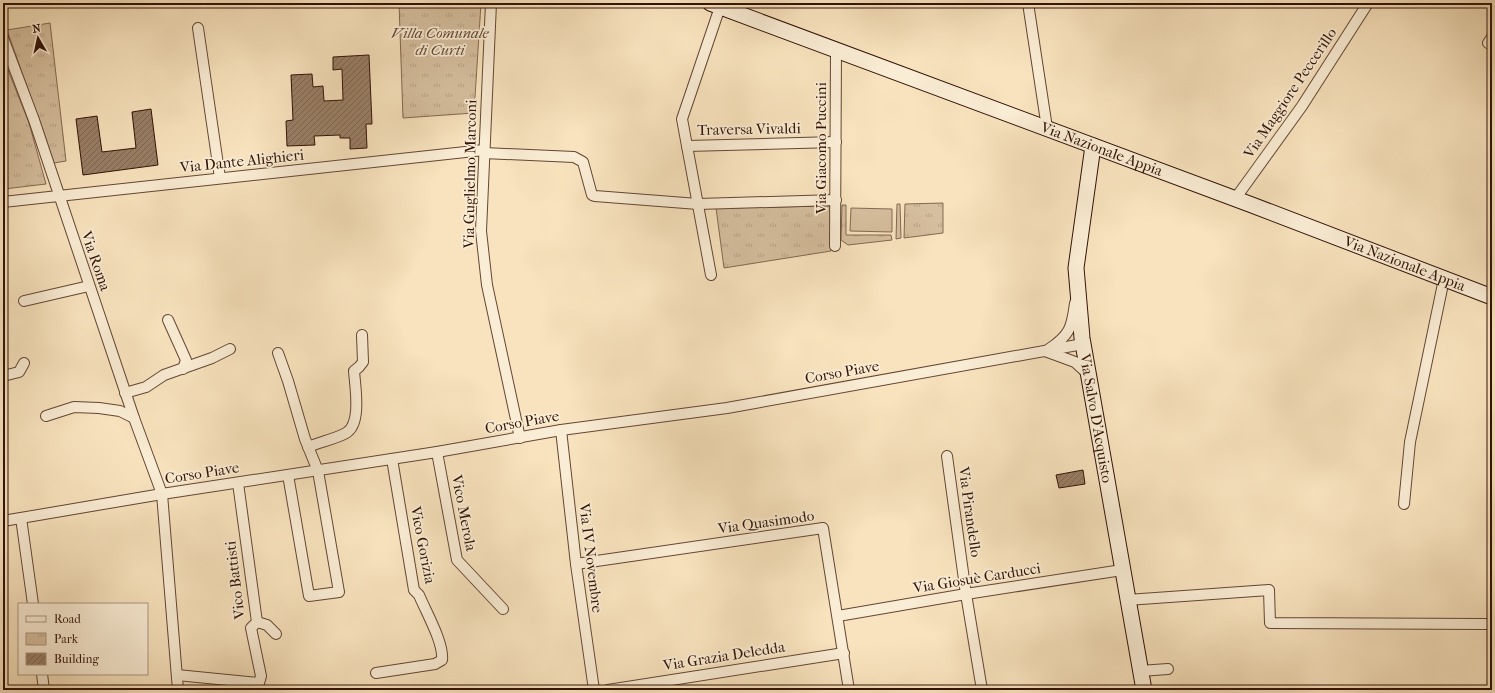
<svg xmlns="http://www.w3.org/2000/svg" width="1495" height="693" font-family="'IM FELL French Canon',serif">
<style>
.park{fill:url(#park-tufts);stroke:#846852}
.pitch{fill:#d6bf9f;stroke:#846852}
.building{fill:url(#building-hatch);stroke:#321206}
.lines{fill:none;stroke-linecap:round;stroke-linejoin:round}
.street-casing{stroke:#644634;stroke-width:12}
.secondary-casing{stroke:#321206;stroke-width:17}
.street{stroke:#faedd5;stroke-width:10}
.secondary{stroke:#faedd5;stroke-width:15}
.labels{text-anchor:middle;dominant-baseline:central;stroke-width:3.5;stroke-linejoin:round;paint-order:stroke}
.park-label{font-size:15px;font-style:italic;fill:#634634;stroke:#faedd5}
.street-label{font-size:15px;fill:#321206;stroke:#faedd5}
</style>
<defs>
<pattern id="park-tufts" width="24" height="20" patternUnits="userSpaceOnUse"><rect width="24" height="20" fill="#d6bf9f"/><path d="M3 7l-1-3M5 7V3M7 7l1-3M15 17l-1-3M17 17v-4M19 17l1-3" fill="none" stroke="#b8a387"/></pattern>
<pattern id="building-hatch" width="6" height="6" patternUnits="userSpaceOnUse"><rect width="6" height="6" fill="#997f66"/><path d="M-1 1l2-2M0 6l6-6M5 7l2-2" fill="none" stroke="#7d6752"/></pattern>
</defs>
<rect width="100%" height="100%" fill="#f8e3be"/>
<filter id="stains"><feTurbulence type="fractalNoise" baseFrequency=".005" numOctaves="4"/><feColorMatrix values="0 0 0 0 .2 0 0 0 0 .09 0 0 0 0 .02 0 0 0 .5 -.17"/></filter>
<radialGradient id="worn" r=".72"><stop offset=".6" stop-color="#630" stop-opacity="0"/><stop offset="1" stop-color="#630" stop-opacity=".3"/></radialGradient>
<!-- park -->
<g class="park">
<polygon points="399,3 481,3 474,113 403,118"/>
<polygon points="50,23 66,161 54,163 7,30"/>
<polygon points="8,70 29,123 46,184 4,189 3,180 3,71"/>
<polygon points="943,203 943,233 904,238 905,204"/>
<polygon points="897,204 900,204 901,238 896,239"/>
<polygon points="842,205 846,205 846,235 891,235 892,240 848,245 841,240"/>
<polygon points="830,206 831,251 724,268 716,208"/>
</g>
<!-- pitch -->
<polygon class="pitch" points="851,208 892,209 892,232 850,231"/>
<!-- building -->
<g class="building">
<polygon points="369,55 372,124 366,124 367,148 350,149 350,138 340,138 340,135 314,136 315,145 287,146 286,121 293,120 291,75 312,74 313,87 323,86 324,101 343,100 342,69 333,70 333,57"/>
<polygon points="151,109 158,165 83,175 76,119 97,116 102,152 136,148 132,112"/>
<polygon points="1083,470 1085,484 1059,488 1056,475"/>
</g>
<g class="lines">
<!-- street casing -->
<g class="street-casing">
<g id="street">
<polyline points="491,3 481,231 487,285 520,438"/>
<polyline points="1028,3 1047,128"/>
<polyline points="198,28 220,178"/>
<polyline points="3,38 34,120 134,418 162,494 178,690"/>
<polyline points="1488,43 1492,37"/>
<polyline points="687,146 836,142"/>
<polyline points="484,153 574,157 583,162 592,195 595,196 698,204 836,200"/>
<polyline points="1235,199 1302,106 1368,3"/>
<polyline points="3,202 484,150"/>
<polyline points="835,246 836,50"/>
<polyline points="711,275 682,119 720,7"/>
<polyline points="24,301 89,286"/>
<polyline points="168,320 186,360 183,369"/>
<path d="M1049 349C1070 335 1072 327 1075 303"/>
<polyline points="1045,351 1075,362 1088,374"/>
<polyline points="278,353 288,381 305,439 318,471 339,592 309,596 288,475"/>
<polyline points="3,376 19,372 24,363"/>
<polyline points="125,393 146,387 164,375 212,358 230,349"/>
<polyline points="46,416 74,407 99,408 120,411 134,418"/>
<polyline points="561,430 576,564 594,690"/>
<path d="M308 447C320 442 335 439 346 433 362 424 355 386 354 371L359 367 363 362 362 335"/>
<polyline points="437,452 457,560 503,609"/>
<polyline points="947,456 966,594 982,690"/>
<polyline points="1404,504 1410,442 1444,279"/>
<polyline points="21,518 33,604"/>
<polyline points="3,521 162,494 437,452 561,430 727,408 1083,344"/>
<polyline points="576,564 823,528 849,690"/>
<polyline points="1127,600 1269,590 1270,623 1487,624"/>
<polyline points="838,616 966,594 1122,570"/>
<polyline points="257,622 267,625 276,634"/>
<polyline points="1140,671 1168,669"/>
<path d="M376 673 435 664 442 660C444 643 426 612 419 595L414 590 392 459"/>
<polyline points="42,674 44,690"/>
<polyline points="177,675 259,683 261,676 251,628 257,622 238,483"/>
<polyline points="608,690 844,653"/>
</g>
</g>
<!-- secondary casing -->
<g class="secondary-casing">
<g id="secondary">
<path id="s1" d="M710 3 1252 205 1492 297"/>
<path id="s2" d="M1093 146 1076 268 1082 338 1144 690"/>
</g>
</g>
<!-- street -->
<use href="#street" class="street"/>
<!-- secondary -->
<use href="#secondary" class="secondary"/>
</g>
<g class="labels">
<!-- park labels -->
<g class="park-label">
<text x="440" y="33">Villa Comunale<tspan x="440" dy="17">di Curti</tspan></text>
</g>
<!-- street labels -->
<g class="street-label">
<text transform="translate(1290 93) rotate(-56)">Via Maggiore Peccerillo</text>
<text transform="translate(749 129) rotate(-1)">Traversa Vivaldi</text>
<text transform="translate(821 148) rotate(-90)">Via Giacomo Puccini</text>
<text stroke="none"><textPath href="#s1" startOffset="418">Via Nazionale Appia</textPath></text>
<text transform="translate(242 161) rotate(-6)">Via Dante Alighieri</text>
<text transform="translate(470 174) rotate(-89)">Via Guglielmo Marconi</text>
<text transform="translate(96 261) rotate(71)">Via Roma</text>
<text stroke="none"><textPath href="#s1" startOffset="742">Via Nazionale Appia</textPath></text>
<text transform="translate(842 372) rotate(-10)">Corso Piave</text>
<text stroke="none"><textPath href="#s2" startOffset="275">Via Salvo D'Acquisto</textPath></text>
<text transform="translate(522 422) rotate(-10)">Corso Piave</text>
<text transform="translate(202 473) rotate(-9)">Corso Piave</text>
<text transform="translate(970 512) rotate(82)">Via Pirandello</text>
<text transform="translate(464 513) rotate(79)">Vico Merola</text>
<text transform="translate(766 522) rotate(-8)">Via Quasimodo</text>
<text transform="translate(423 545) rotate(79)">Vico Gorizia</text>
<text transform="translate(591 558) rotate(83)">Via IV Novembre</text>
<text transform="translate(977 578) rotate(-9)">Via Giosuè Carducci</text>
<text transform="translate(235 580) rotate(-97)">Vico Battisti</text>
<text transform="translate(724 656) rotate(-9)">Via Grazia Deledda</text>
</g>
</g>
<!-- margin -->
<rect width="1495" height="693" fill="none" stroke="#f8e3be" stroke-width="16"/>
<rect x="4" y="4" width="1487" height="685" fill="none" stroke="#321206" stroke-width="2"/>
<rect x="8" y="8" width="1479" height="677" fill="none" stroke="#321206"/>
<!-- legend -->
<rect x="18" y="603" width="130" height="72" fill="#faedd5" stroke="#aa9582"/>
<rect x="26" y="616" width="20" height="6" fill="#faedd5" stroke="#aa9582"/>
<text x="54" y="623" font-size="12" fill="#321206">Road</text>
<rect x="26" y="633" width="20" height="12" fill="url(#park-tufts)" stroke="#aa9582"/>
<text x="54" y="643" font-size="12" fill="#321206">Park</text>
<rect x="26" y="653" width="20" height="12" fill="url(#building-hatch)" stroke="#aa9582"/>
<text x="54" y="663" font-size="12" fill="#321206">Building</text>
<!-- north arrow -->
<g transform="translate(38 38) rotate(351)" stroke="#faedd5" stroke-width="3" paint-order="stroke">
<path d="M0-3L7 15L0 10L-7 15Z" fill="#321206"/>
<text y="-6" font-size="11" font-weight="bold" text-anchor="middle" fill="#321206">N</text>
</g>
<rect width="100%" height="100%" filter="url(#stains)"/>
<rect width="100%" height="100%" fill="url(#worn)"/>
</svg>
